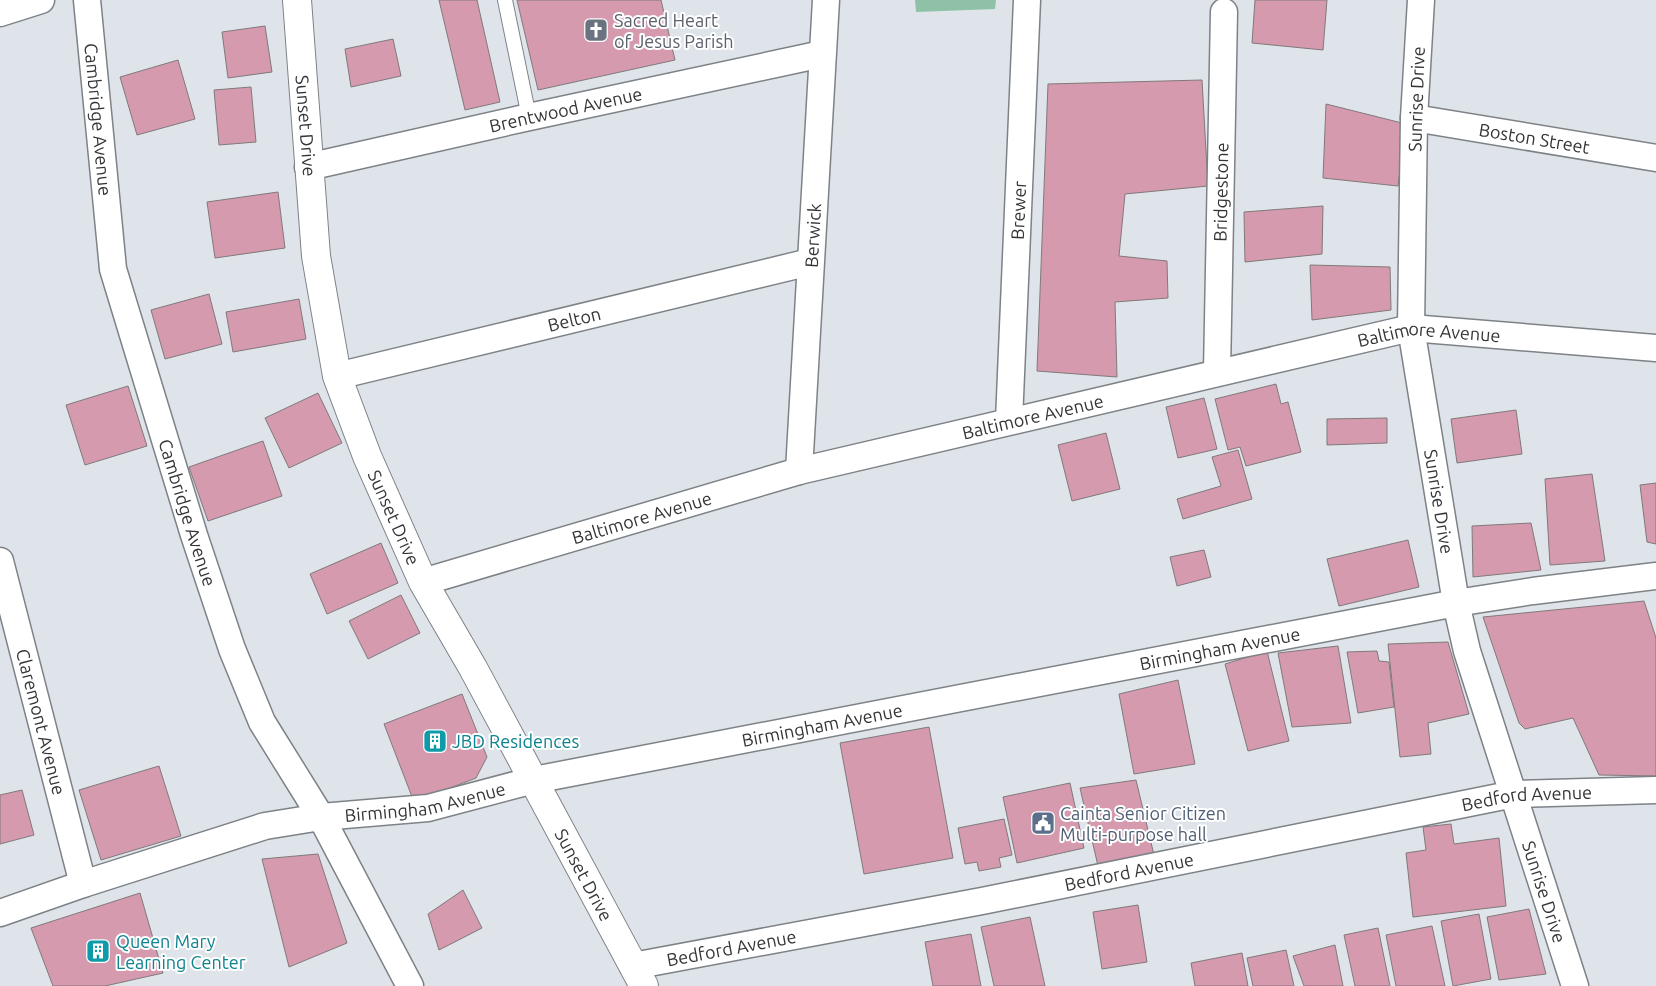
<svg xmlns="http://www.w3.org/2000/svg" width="1656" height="986" font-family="Ubuntu,sans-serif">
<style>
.green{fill:#8fc1a7}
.building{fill:#d59aae;stroke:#80797b}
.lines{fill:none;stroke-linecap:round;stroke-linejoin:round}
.service-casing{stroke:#7d8287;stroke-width:16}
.minor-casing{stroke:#7d8287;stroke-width:29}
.tertiary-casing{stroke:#7d8287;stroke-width:30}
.service{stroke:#fff;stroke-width:14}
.minor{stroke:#fff;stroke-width:26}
.tertiary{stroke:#fff;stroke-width:28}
.labels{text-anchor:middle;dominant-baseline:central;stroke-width:4;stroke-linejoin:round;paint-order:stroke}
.worship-label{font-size:18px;fill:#5b616d;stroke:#fff;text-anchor:start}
.street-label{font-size:18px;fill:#333537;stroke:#fff}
.culture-label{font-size:18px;fill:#0d838f;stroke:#fff;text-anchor:start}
.service-label{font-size:18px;fill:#4e5e75;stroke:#fff;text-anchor:start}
</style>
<rect width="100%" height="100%" fill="#dee4e9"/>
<!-- green -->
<polygon class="green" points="915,0 996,0 995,9 916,12"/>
<!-- building -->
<g class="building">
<polygon points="439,0 477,0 500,102 465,110"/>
<polygon points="517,0 661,0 675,60 538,90"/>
<polygon points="1255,0 1327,0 1323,50 1252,43"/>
<polygon points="265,26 272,72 228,78 222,32"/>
<polygon points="393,39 401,76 351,87 345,49"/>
<polygon points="178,60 195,119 137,135 120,77"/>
<polygon points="1202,80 1208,186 1125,194 1119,256 1167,261 1168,298 1115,302 1117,377 1037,371 1048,84"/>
<polygon points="251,87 256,142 219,145 214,90"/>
<polygon points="1326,104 1406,124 1398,186 1323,178"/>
<polygon points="278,192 285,248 215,258 207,202"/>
<polygon points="1323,206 1322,254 1245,262 1244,212"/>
<polygon points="1310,265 1390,267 1391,310 1312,320"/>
<polygon points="209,294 222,344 165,359 151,310"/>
<polygon points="299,299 306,339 233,352 226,312"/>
<polygon points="1276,384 1281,404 1288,402 1301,452 1246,466 1240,447 1228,450 1215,399"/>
<polygon points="128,386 147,446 85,465 66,405"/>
<polygon points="318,393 342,443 289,468 265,418"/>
<polygon points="1204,398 1217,449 1178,458 1166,407"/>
<polygon points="1516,410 1522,454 1457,463 1451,419"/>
<polygon points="1387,418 1387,443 1327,445 1327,419"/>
<polygon points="1106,433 1120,489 1072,501 1058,445"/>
<polygon points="263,441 282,496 208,521 189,467"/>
<polygon points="1238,450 1252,499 1183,519 1177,499 1221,486 1212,457"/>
<polygon points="1592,474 1605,561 1550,565 1545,479"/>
<polygon points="1656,483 1656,544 1647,542 1640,485"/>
<polygon points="1531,523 1541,570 1473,577 1472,526"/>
<polygon points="1408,540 1419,587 1339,606 1327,559"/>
<polygon points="381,543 398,583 327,614 310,574"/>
<polygon points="1204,550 1211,577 1177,586 1170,557"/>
<polygon points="401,595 420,633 368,659 349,621"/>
<polygon points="1644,601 1656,638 1656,776 1599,775 1573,718 1525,729 1519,723 1483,617"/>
<polygon points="1448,642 1469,714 1428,723 1431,754 1400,757 1388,644"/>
<polygon points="1338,646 1351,723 1292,727 1278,653"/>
<polygon points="1267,651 1289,741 1248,751 1225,664"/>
<polygon points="1377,651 1379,661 1389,662 1394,707 1358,713 1347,652"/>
<polygon points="1178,680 1195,764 1134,774 1119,694"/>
<polygon points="462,694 487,757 476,778 414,802 384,724"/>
<polygon points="929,727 953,858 864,874 840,743"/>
<polygon points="159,766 181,836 101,860 79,790"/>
<polygon points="1136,780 1154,855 1098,866 1080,788"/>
<polygon points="1070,783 1084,848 1017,863 1003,797"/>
<polygon points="22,790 34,835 0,844 0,795"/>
<polygon points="1004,819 1012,855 999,858 1001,867 979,871 977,862 965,864 958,828"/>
<polygon points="1451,824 1454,844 1499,838 1506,906 1413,917 1406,853 1426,850 1423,827"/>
<polygon points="318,854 347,943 289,967 262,859"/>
<polygon points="463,890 482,928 439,950 428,914"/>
<polygon points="140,893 163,973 105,986 53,986 31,928"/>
<polygon points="1138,905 1147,962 1102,969 1093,912"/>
<polygon points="1529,909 1546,974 1499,980 1487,917"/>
<polygon points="1479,914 1491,979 1453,986 1441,921"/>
<polygon points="1030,917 1045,986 994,986 981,927"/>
<polygon points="1432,926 1445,986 1396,986 1386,935"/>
<polygon points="1378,928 1390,986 1355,986 1344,935"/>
<polygon points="971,934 981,986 933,986 925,942"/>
<polygon points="1335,945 1343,986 1304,986 1293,956"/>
<polygon points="1286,950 1294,986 1253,986 1247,958"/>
<polygon points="1242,953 1248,986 1195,986 1191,963"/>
</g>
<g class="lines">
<!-- service casing -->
<g class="service-casing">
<polyline id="service" points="505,0 529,117"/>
</g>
<!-- minor casing -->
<g class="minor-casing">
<g id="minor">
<path id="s1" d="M87 0 113 269 194 535 232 649 262 722 321 817 410 986"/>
<path id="s2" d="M1421 0 1414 118 1411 328 1456 603 1467 651 1575 986"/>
<polyline points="0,13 41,0"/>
<path id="s3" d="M1414 118 1656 158"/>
<path id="s4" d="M308 167 529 117 822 54"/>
<path id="s5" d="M1217 372 1224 12"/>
<path id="s6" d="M337 376 810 262"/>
<path id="s7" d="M1009 421 1027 0"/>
<path id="s8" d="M799 471 826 0"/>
<path id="s9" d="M0 561 83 884"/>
<path id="s10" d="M423 582 799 471 1411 328 1656 348"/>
<path id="s11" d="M0 913 83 884 265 826 321 817 428 808 534 780 1456 603 1533 591 1656 576"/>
<path id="s12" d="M633 966 982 901 1514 794 1656 790"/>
</g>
</g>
<!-- tertiary casing -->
<g class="tertiary-casing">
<g id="tertiary">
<path id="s13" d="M297 0 316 256 337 376 367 456 423 582 473 668 644 986"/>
</g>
</g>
<!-- service -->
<use href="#service" class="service"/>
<!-- minor -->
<use href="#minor" class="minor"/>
<!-- tertiary -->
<use href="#tertiary" class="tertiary"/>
</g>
<!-- icons -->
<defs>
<g id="church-square" transform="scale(1.25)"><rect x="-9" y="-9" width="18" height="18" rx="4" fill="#6b7280" stroke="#fff"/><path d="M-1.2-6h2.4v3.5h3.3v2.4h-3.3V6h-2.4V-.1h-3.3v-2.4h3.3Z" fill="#fff"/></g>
<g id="building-square" transform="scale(1.25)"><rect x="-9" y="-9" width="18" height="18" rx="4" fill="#0f9aa8" stroke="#fff"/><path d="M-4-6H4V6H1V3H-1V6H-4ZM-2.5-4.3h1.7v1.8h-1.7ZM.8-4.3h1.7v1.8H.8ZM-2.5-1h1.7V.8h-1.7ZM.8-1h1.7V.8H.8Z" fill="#fff"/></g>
<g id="civic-square" transform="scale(1.25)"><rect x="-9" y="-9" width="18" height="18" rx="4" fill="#5c6f8a" stroke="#fff"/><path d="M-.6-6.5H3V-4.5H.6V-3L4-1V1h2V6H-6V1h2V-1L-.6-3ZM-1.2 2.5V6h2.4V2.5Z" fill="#fff"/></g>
</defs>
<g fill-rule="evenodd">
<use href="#church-square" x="596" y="30"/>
<use href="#building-square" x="435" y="741"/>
<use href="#civic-square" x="1043" y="823"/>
<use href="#building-square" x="98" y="951"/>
</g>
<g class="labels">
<!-- worship labels -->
<g class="worship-label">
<text x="614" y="20">Sacred Heart<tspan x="614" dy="21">of Jesus Parish</tspan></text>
</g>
<!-- street labels -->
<g class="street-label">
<text transform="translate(1416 99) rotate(-88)">Sunrise Drive</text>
<text stroke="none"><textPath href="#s4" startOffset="264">Brentwood Avenue</textPath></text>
<text stroke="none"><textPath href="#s1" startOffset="120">Cambridge Avenue</textPath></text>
<text stroke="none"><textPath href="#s13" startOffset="126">Sunset Drive</textPath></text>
<text stroke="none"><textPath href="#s3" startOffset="122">Boston Street</textPath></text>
<text stroke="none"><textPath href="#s5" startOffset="180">Bridgestone</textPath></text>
<text stroke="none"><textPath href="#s7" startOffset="211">Brewer</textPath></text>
<text stroke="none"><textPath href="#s8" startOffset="236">Berwick</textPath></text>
<text stroke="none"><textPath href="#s6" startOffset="244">Belton</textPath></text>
<text stroke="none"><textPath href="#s10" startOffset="1038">Baltimore Avenue</textPath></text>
<text stroke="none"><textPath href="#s10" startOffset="632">Baltimore Avenue</textPath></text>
<text stroke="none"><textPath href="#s2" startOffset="504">Sunrise Drive</textPath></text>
<text stroke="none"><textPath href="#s1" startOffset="525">Cambridge Avenue</textPath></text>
<text stroke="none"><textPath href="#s10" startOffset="228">Baltimore Avenue</textPath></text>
<text stroke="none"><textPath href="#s13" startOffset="531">Sunset Drive</textPath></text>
<text stroke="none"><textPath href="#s11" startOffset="1251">Birmingham Avenue</textPath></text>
<text stroke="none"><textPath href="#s9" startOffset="166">Claremont Avenue</textPath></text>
<text stroke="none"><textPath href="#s11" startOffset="846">Birmingham Avenue</textPath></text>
<text stroke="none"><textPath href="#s12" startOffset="910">Bedford Avenue</textPath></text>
<text stroke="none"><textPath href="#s11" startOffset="441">Birmingham Avenue</textPath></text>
<text stroke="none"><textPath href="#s12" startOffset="505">Bedford Avenue</textPath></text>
<text stroke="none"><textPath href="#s13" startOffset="936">Sunset Drive</textPath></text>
<text stroke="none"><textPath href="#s2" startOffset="909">Sunrise Drive</textPath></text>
<text stroke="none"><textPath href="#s12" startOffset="100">Bedford Avenue</textPath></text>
</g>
<!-- culture labels -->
<g class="culture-label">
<text x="452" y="741">JBD Residences</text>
<text x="116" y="941">Queen Mary<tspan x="116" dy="21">Learning Center</tspan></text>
</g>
<!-- service labels -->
<g class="service-label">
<text x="1060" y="813">Cainta Senior Citizen<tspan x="1060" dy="21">Multi-purpose hall</tspan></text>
</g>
</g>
</svg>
